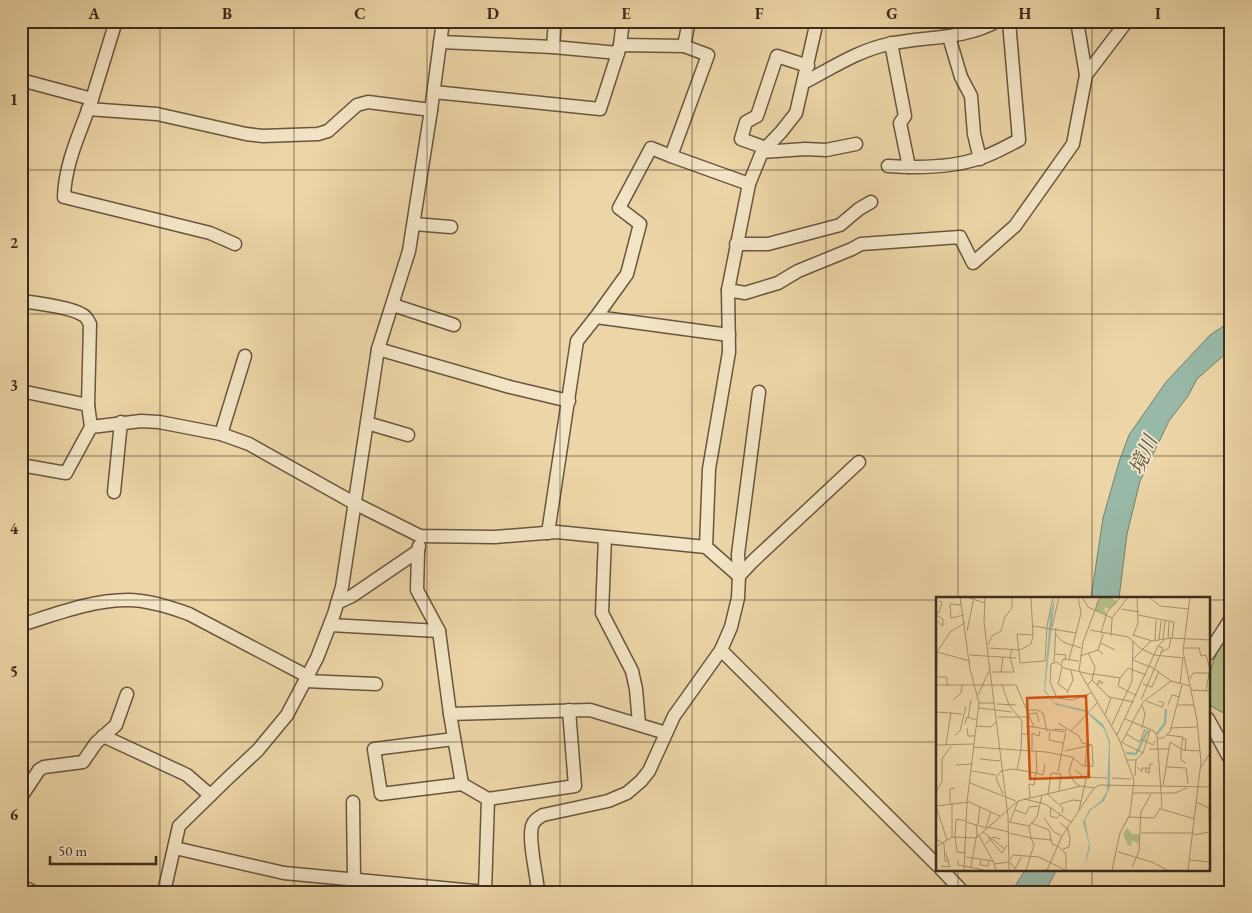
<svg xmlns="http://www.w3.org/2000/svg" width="1252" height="913" font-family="'EB Garamond','Noto Serif JP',serif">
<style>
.green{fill:#b4be89;stroke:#787554}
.water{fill:#99b9a8;stroke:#748171}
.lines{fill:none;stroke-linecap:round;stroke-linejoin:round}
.minor-casing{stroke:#695640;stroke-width:15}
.minor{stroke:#f3e4c5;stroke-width:12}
.grid{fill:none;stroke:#3d2c1e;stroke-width:1;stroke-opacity:0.55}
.labels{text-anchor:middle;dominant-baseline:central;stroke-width:4;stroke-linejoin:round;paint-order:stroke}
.water-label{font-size:20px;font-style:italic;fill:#544f40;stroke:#f3e4c5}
.inset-river{fill:none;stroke:#99b9a8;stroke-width:2.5}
.inset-road{fill:none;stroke:#a69170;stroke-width:1}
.view{fill:#ce520f;fill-opacity:0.15;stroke:#ce520f;stroke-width:2.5}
.inset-edge{fill:none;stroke:#3d2c1e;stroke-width:2.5}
.neatline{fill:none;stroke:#3d2c1e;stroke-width:2}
.grid-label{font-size:16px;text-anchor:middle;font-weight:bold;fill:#3d2c1e}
</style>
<rect width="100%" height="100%" fill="#ecd5a6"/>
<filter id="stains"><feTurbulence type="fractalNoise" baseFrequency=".004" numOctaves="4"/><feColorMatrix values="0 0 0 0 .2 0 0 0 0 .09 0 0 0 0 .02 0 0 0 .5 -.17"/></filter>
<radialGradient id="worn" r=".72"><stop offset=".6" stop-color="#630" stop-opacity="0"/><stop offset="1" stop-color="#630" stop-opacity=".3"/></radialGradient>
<!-- green -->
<path class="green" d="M1231 626V717L1211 706C1203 675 1216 653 1231 626Z"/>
<!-- water -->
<g class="water">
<polygon points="1231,321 1231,349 1197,379 1188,396 1169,421 1140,481 1127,534 1119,598 1091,598 1103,518 1119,462 1129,435 1166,382 1210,335"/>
<polygon points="1026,869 1057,869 1045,892 1011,892"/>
</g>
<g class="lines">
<!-- minor casing -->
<g class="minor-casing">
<g id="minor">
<polyline points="949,37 961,77 971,96 974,134 980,159"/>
<polyline points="440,42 553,47 618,53 620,45 684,46 708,55 671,156 749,184"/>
<polyline points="891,43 905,116 900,123 909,167"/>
<polyline points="620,45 623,21"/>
<polyline points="684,46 689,21"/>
<polyline points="553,47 555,21"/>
<polyline points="1086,75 1127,21"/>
<path d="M21 80 92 99C81 131 65 162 64 197L210 233 235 244"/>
<path d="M805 82C832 68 859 50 889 44 925 36 964 40 997 21"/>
<polyline points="434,92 600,109 618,53"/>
<polyline points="92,99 116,21"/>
<polyline points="88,109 157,114 246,134 263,136 318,134 328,131 357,105 368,102 431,110"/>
<polyline points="766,148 741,139 746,122 757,116 777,56 808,66"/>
<polyline points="762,152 805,149 826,150 856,144"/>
<path d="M888 166C918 168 952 168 980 158 994 154 1007 146 1019 140L1009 21"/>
<polyline points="414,224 451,227"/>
<polyline points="736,244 768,244 840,225 859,209 871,202"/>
<polyline points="728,290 745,293 778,283 798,271 852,249 861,244 960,237 973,263 1015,226 1073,144 1086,75 1077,21"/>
<path d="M21 301C36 303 71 307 83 315 87 317 88 321 90 324L88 405 91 427 66 473 21 465"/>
<polyline points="393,305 454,325"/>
<polyline points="596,317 627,274 640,224 619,208 651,148 671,156"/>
<polyline points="378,349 510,387 569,401"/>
<polyline points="21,391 88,405"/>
<polyline points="367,423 408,435"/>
<polyline points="91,427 141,421 159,422 221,434 249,444 354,503 420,536 495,537 557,532 706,547 739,576"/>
<polyline points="221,434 245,356"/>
<polyline points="114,492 121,422"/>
<polyline points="548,533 577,341 596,317 729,335"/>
<polyline points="605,537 602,613 632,671 636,689 639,724"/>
<polyline points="706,547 709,469 729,352 728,290 749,184 762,152 781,132 796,113 817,21"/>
<polyline points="739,576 738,554 759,392"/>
<polyline points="337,603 352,596 418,551 419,546"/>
<path d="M21 625C56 614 92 600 128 600 148 600 170 607 189 614L307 676"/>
<polyline points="330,625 439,631"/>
<polyline points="721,650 937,865"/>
<polyline points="1208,654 1228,623 1231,617"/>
<polyline points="305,681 376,684"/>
<polyline points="450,714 590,710 666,733"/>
<polyline points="1208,719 1231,761"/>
<polyline points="103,736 187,775 210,795"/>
<polyline points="454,739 374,749 381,794 462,784"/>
<polyline points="21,797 39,770 44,767 83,762 96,743 116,725 127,694"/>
<polyline points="488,799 575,786 569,710"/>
<polyline points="353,802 354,880"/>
<polyline points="175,848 284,873 485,892 488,799 462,784 450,714 439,631 417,590 418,551"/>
<polyline points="941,869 963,892"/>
<polyline points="21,886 34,892"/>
<polyline points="164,892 179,826 226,780 258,750 287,715 317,658 334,614 342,587 378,349 409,251 431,110 443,21"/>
<path d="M538 892C537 875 528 841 532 826 534 820 538 818 543 815L608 801 627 793 641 781 649 771 674 716 721 650 731 627 738 598 739 576 753 561 859 462"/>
</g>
</g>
<!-- minor -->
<use href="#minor" class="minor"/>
</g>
<!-- grid -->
<path class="grid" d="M160 21V892M294 21V892M427 21V892M560 21V892M692 21V892M826 21V892M958 21V598M1092 21V598M21 170H1231M21 314H1231M21 456H1231M21 600H937M1208 600H1231M21 742H937M1208 742H1231M958 869V892M1092 869V892"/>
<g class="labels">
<!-- water labels -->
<g class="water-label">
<text transform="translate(1143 455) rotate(-66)">境川</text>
</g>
</g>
<!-- overview -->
<g transform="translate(936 597)">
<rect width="274" height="274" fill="#ecd5a6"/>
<path d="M164 0H174L182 5 173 12 168 10 170 17 160 14V6ZM191 231 196 237H204L202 247 196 243 195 249 191 247 187 237Z" fill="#b4be89"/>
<path d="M119 0 109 93 119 106 149 113 167 127 174 144V190L168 204 155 213 149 223 154 250 148 273 153 247 147 225 153 213 165 204 171 194 173 146 168 132 150 115 120 108 108 94 114 18Z" fill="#99b9a8"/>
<path class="inset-river" d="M221 137 229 126 230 112M190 156 200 157 212 133"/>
<path class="inset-road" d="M24 0 34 72 43 106 31 205 28 273M30 0 49 6M49 0 48 25 72 219 73 273M146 0 152 10 176 21M164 0 147 45 143 74 183 142 198 183 194 217 184 236 176 273M213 0 224 9 253 12M26 8 14 7 15 21 28 18M185 12 203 15M0 15 3 16 6 5 3 4M0 18 7 22V29L0 23M202 18 238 25 236 41M97 29 140 36 145 16 142 0M116 30 123 0M154 33 192 40 204 51 218 58 248 61M31 34 38 0M165 36 171 15 185 0M97 38 81 37 84 66 109 64 111 29 117 0M120 38 127 45 145 51M197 38 216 44 235 41 274 43M175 39 176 21 192 0M197 39 202 26 201 0M227 42 229 24M232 42 233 25M219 43 220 23M223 43 225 24M165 46 179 53M52 48 56 39 65 34 69 20 76 11V0M53 51 84 53 95 47 97 39 95 0M247 51H263L265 59 270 58 274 72M1 55 34 64M226 55 233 51 235 41M119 57 130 58 129 62M167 57 162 53 167 37M34 58 80 61M144 59 162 53M133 62 140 36M197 62 215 44M197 63 214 70M118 65 120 31M125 68 127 62 143 64M214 69 235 84 254 89M126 70 122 87 132 94M56 75H78L74 60 76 52M65 75 67 60M158 77 184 81M1 80H11V88M254 82 257 76H274M156 83 173 100 198 105M207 87 216 90 223 74M244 87 247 61M0 88H80L98 130M66 88 73 108 86 124 85 152M161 88 163 83 167 86H162M151 89 156 83 159 70 152 56M255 93 274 94M270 94 273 76M131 96 137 83 135 73M155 96 136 103 121 101 114 85 115 67 121 65 128 71 158 78M42 98 53 74M201 99 182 89 184 81 192 71 210 78M17 103 25 96 26 88M205 103 227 51 222 49M210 104 226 110 228 106 223 104M43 106H59M61 107 80 108M232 108 236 98 244 100M242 108H258M43 111 76 115M90 113H101L107 116 111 135M1 115 26 117M93 117 101 116 103 125M0 118 1 55 14 35 29 26M169 118 175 101M62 120H94M32 121 35 103M189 122 218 134 221 139M29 127 31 120 41 123M176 128 196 84 197 44M40 129 55 130 60 125M31 131 32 139H39M206 131 209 117 206 108M234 131 261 130M118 132 130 133 122 175M114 134 113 143 127 146M135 134 161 106M86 137H92L91 129 128 135M190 137 204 145 209 132M19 138 24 134 30 109M181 138 222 49 229 42M231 138 247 140 245 153M222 141H227L234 135 246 88M205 142 217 148 219 144M247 142H250L249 154M185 145 207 156M186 145 207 105 235 84M0 148 38 147M10 148 15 115M38 150 110 155 136 160 147 169H157L156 148 146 146 143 139 122 126M213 152H232M245 153V163L250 166M96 154V136L103 139 104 134M100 154 101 176M129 154 155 148M137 161 133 175 138 185 144 189M44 162 64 164M191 163H200L207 156 214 133M20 168 37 167M149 169 151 149M201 170 206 175V171H214M231 170 250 171 252 187M210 171V175L213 176 214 167H217M264 172 274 156M81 173 85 152M139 173 148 180 171 181M36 174 60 178M199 179 200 163M176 181 195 182M34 186 80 204M227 189 234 145 247 153 264 154M158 191 164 188 274 190M0 195 6 184V162L15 149M197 196H239L251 191M67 197 60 181 65 174 77 172 100 176M111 197 127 211 126 216M112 197 115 176 125 177 123 194M94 201 93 187 98 188 100 176 107 178 109 167M88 202 109 207 135 225M260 205 273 211 274 251M14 206V192L19 191M124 207 137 203 145 204M115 210 114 219 121 221 125 217M225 212 259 222M79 213 90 217 93 210 102 209M143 213 153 170M192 220 218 221 226 209 221 139M108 221 118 235 126 239M30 225 51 231M73 225 93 229 101 220 106 198M74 225 82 204M95 226 113 233 116 247 121 249M124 226 132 232 134 242 133 250 127 252M42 227 44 210M50 230 55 215M52 230 73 235M47 235 69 252M73 236 95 241 93 229M205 236H258M42 237 57 264M258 238 273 235M16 240V206M19 240 20 222 30 224M19 240 21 255 30 256M52 240 66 256 71 248M0 242 8 247 9 264H13M11 243 0 209 33 205 64 219M49 247 57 240 64 242M121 248 130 257V273M0 250 16 240 40 241 82 204 145 189 158 191M182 255 216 265 231 273M30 260 57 264 60 273M74 262 77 258 103 260 129 273M22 263V268L48 273M45 263 44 268 52 269 53 264M254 263 274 265M74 265 79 272 85 260M58 267 73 265M5 269 14 270 10 256M35 270 41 236 40 227M196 270 203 254 205 215 215 197M90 273 98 248 95 241 115 243M111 273 126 239 158 191M252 273 265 165 261 123 247 54 254 0"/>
<path class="view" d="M150 99 153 180 94 182 91 101Z"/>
<rect width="274" height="274" class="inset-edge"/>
</g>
<!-- margin -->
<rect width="1252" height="913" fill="none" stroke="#ecd5a6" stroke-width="55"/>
<!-- scale -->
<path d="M50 856v8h106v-8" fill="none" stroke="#3d2c1e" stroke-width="2.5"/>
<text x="58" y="856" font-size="15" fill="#3d2c1e" stroke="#f3e4c5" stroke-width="4" paint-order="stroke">50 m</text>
<rect x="28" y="28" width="1196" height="858" class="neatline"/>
<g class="grid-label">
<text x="94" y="19">A</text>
<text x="227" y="19">B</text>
<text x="360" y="19">C</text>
<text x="493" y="19">D</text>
<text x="626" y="19">E</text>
<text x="759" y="19">F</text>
<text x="892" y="19">G</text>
<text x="1025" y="19">H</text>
<text x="1158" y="19">I</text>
<text x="14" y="105">1</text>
<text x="14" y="248">2</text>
<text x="14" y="391">3</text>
<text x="14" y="534">4</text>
<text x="14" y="677">5</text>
<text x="14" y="820">6</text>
</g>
<rect width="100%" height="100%" filter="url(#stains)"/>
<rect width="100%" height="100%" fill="url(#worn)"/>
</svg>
